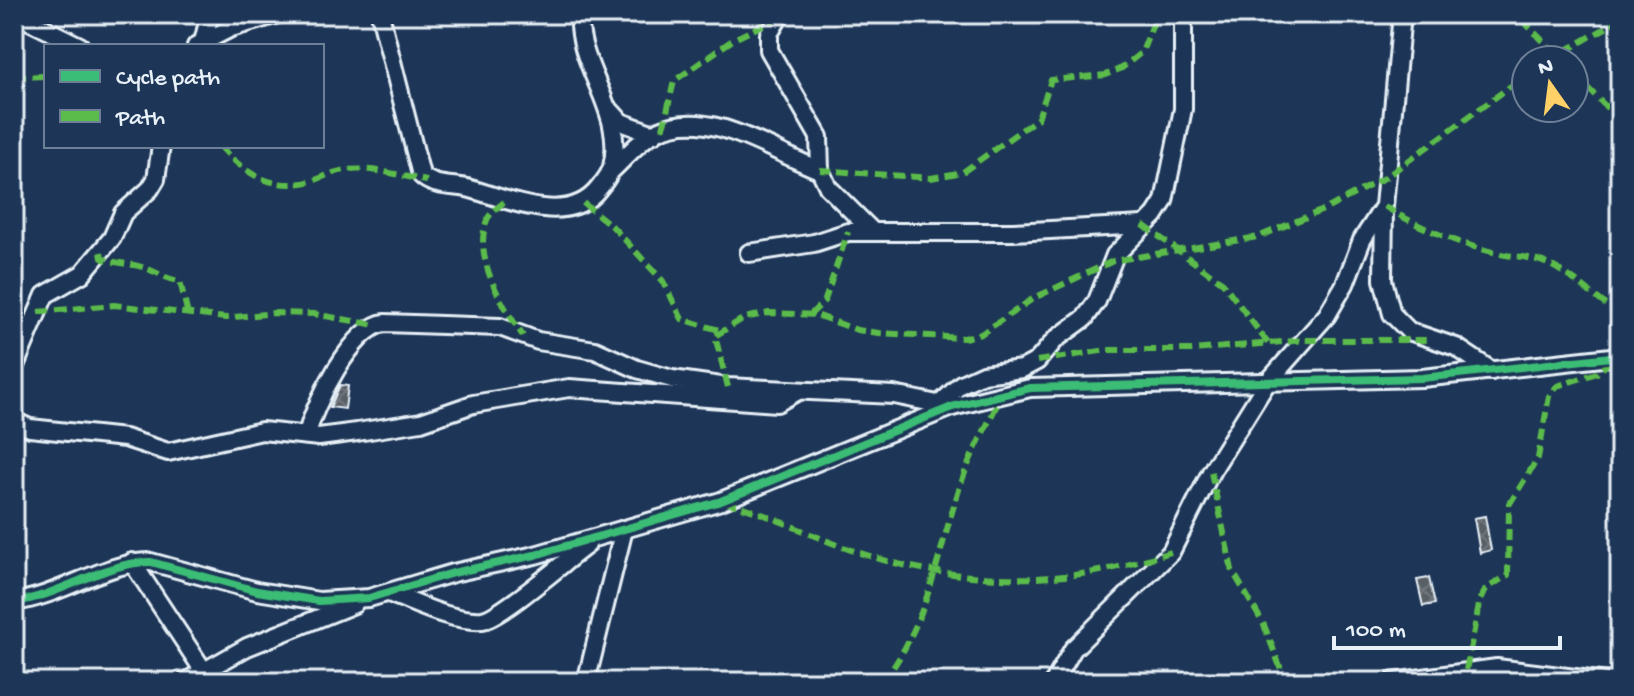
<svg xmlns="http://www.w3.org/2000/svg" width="1634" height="696" font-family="'Gochi Hand',sans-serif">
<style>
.building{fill:url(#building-cross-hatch);stroke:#e8f1f8;stroke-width:2}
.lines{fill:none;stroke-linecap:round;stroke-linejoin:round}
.street-casing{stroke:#e8f1f8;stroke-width:22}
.street{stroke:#1d3557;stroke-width:16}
.quiet{stroke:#5cbc4b;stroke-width:6;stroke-dasharray:12 6;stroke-linecap:butt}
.cycleway-casing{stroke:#1d3557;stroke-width:13}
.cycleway{stroke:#3abd76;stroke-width:8}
</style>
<defs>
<pattern id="building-cross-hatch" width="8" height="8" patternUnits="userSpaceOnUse" patternTransform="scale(2)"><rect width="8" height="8" fill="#585f65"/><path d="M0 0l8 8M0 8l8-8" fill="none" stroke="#70767c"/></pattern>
</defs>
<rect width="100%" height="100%" fill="#1d3557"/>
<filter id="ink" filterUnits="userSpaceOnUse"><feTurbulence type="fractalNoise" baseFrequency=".0125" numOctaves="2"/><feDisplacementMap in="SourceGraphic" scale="16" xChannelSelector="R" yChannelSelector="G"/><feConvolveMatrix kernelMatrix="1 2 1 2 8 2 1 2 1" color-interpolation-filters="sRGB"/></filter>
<g filter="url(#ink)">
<!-- building -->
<g class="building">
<polygon points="340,385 348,386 345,409 330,407"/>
<polygon points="1485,516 1491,550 1480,553 1474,518"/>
<polygon points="1429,578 1435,604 1423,606 1417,580"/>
</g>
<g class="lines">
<!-- street casing -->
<g class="street-casing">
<g id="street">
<polyline points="15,14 80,46"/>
<path d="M380 14 421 175C432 187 452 185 467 188 506 198 568 229 599 188 604 182 610 175 612 167 626 111 576 67 580 14"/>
<polyline points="781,14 769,34 769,50 819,137 820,170 828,187 873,232"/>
<polyline points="203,42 210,14"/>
<polyline points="196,46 231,28 278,14"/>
<polyline points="610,110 621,122 654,134"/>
<path d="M612 170C626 157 641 138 660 130 712 107 773 153 820 170"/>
<polyline points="1384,208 1383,280 1392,314 1409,331 1456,347 1492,371"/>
<polyline points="749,253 814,243 848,232 1013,232 1143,225"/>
<polyline points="14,368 45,295 82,274 112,238 123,213 150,189 156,179 161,146"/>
<polyline points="941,403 961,384 983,374 1022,369 1037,361 1056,339 1085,318 1097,301 1115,255 1155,215 1164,201 1183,109 1183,14"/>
<polyline points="14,421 30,428 125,438 168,452 262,431 319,437 357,432 421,422 473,404 569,388 777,403 798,391"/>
<path d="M307 435C313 406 353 326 385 323L500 327 538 341 595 350 637 369 672 379 728 387 894 395 952 407"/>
<polyline points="132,562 211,682"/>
<path d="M388 593C416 603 452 622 482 620 501 618 567 559 587 545"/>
<path d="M14 602C61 596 106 561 151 562L257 591 319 601 369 598 453 573 535 555 721 501 952 407 1030 388 1422 378 1620 356"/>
<polyline points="185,682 247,647 354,604"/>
<polyline points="586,682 624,529"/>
<polyline points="1054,682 1073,649 1171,552 1211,472 1266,384 1327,315 1345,284 1362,240 1384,206 1402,14"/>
<polyline points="1393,682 1497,668 1607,682"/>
</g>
</g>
<!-- street -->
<use href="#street" class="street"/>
<!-- quiet -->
<g class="quiet">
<polyline points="1522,20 1562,60"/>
<polyline points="1549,60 1620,20"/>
<polyline points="1574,74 1620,121"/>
<polyline points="14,77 46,76"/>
<polyline points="663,129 674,81 734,39 775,19"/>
<path d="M220 146C246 175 272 191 312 181 324 177 335 171 347 170 374 167 401 176 427 181"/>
<polyline points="820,170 931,178 963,172 1038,118 1051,80 1106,75 1122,68 1142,52 1157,14"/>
<path d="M504 202C498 207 490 213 487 220 472 258 503 306 523 336"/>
<polyline points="583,203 612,226 663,281 682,319 719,330"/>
<path d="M1384 206C1419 228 1465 247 1506 255 1518 257 1531 257 1543 262 1573 274 1593 298 1620 314"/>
<polyline points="1143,225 1223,283 1270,346"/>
<path d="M101 252 102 258C116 264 129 263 142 267 156 271 165 279 180 281L188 315"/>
<polyline points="38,312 114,305 226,318 274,313 314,314 376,325"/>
<polyline points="810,315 825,300 848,232"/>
<polyline points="1037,361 1107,350 1192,350 1305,340 1428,340"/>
<polyline points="728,387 715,336 744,318 769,313 816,315 857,330 879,333 964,338 981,334 1034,298 1113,261 1258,237 1328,208 1386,177 1526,75"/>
<polyline points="1211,472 1232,570 1264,625 1286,682"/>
<path d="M725 502C771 514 812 537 857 552 928 576 1013 585 1088 573 1116 569 1144 560 1171 552"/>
<polyline points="1466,670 1480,600 1486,589 1508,575 1509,505 1538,458 1549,396 1557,386 1597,373 1614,358"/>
<path d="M883 682C931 618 937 551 963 478 973 450 989 422 1002 395"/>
</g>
<!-- cycleway casing -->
<g class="cycleway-casing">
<path id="cycleway" d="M14 602C61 596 106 561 151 562L257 591 319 601 369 598 453 573 535 555 721 501 952 407 1030 388 1422 378 1620 356"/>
</g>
<!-- cycleway -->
<use href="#cycleway" class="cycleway"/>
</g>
</g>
<!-- margin -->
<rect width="1634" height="696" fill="none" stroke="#1d3557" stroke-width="48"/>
<rect x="24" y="24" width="1586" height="648" fill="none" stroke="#e8f1f8" stroke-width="3" filter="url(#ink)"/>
<!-- legend -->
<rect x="44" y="44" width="280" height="104" fill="#1d3557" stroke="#6e8097" stroke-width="2"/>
<rect x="60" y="70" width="40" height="12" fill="#3abd76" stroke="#6e8097" stroke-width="2"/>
<text x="116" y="84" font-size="24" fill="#e8f1f8">Cycle path</text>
<rect x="60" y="110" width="40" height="12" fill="#5cbc4b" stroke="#6e8097" stroke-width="2"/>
<text x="116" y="124" font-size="24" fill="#e8f1f8">Path</text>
<!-- north arrow -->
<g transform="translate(1550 84) rotate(346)"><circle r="38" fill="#1d3557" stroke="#6e8097" stroke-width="2"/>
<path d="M0-6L14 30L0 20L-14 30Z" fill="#ffd166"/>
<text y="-12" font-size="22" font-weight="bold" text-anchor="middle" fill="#e8f1f8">N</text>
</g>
<!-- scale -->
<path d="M1334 636v12h226v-12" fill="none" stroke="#e8f1f8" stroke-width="4"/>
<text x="1346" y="636" font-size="24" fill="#e8f1f8" stroke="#1d3557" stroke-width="6" paint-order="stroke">100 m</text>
</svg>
